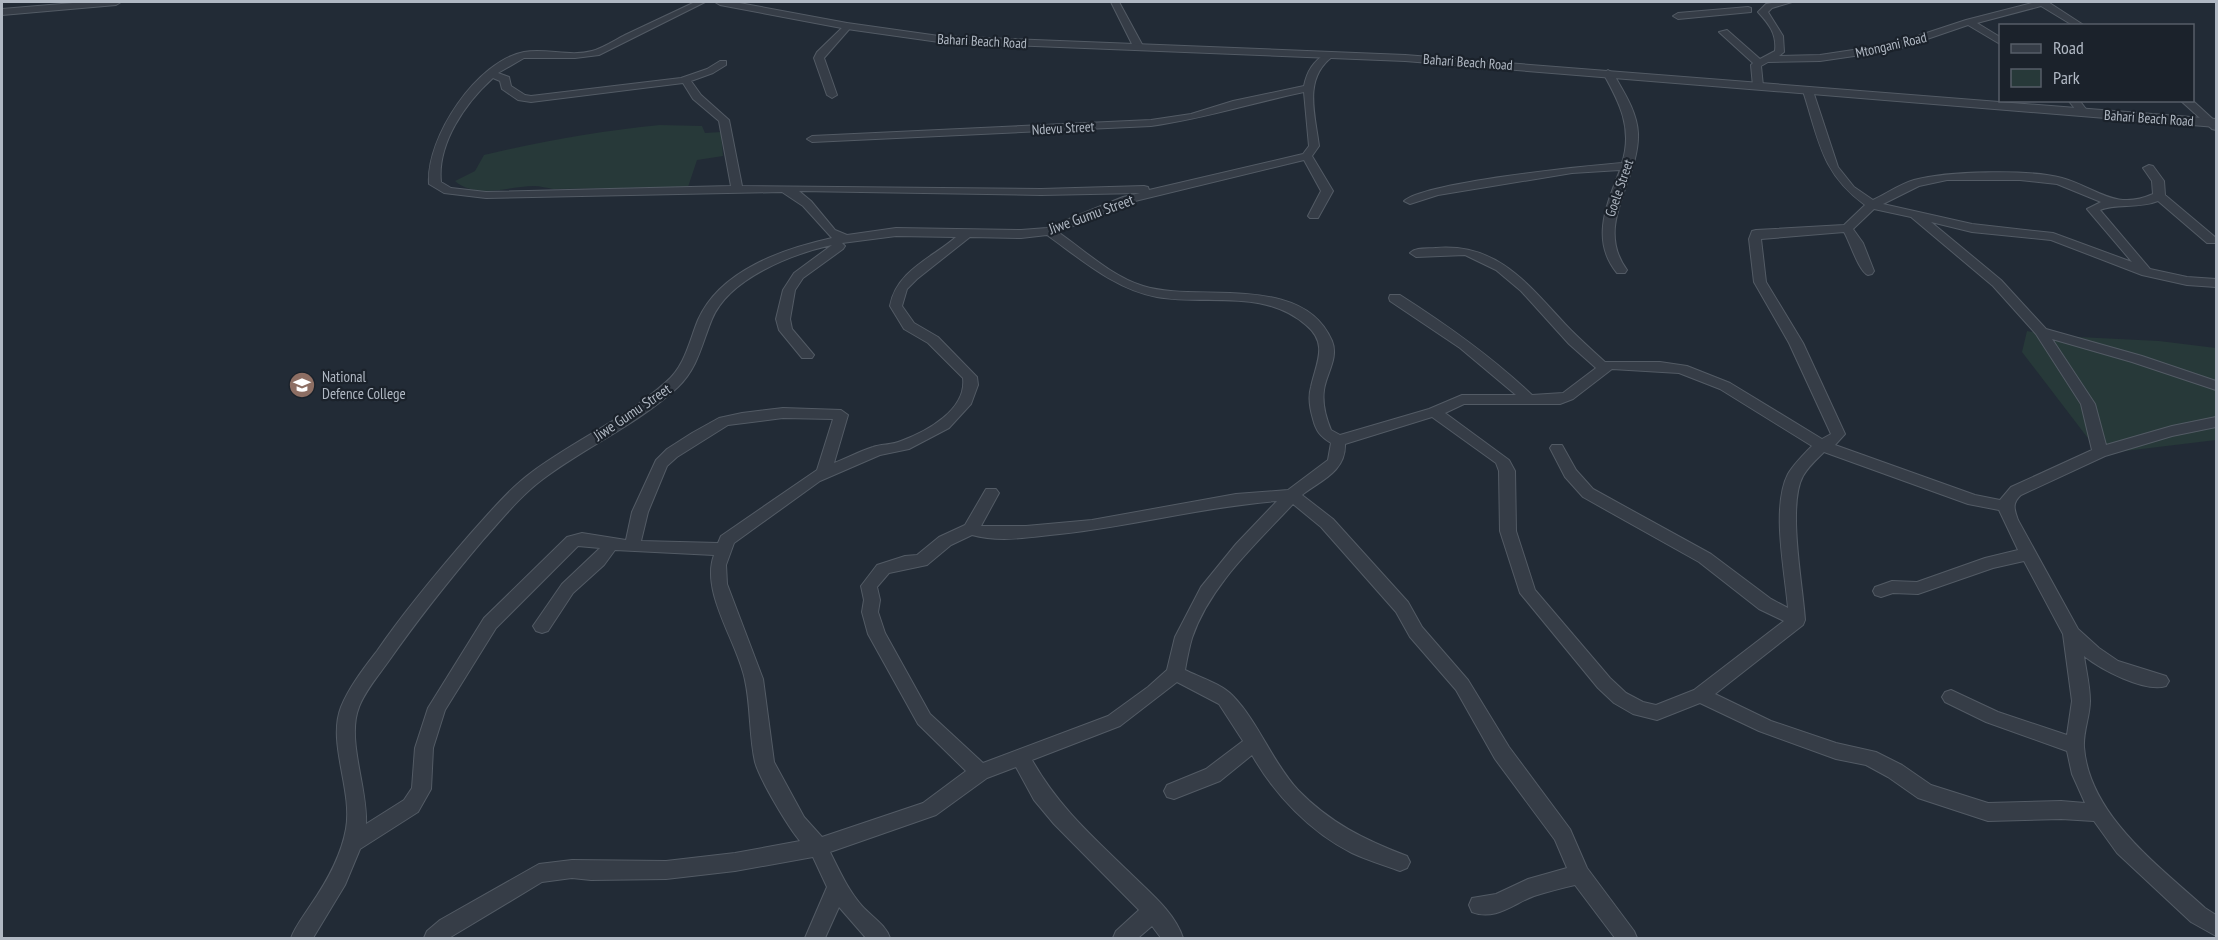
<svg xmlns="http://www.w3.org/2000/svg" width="2218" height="940" font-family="'PT Sans Narrow',sans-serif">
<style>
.green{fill:#273939}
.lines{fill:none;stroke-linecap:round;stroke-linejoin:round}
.minor-casing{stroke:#535b65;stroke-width:2}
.tertiary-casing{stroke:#535b65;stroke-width:2}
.minor{fill:#363d47;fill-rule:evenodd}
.tertiary{fill:#363d47;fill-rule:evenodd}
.labels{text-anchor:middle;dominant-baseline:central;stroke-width:4.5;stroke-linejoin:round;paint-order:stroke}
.far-street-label{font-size:14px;fill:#b0b8c3;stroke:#1b222b}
.street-label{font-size:15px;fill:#b0b8c3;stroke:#1b222b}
.poi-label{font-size:15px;fill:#b0b8c3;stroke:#1b222b;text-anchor:start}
</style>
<rect width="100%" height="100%" fill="#222b36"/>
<!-- green -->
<g class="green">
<path d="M660 125 702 126 705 133 721 132 723 156 697 160 688 187 553 189C547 188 540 186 534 186 508 186 477 200 455 181L475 171 484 155C542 141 600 131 660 125Z"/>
<polygon points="2027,331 2058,336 2159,341 2216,348 2216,440 2100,454 2022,352"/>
</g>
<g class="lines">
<!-- minor casing -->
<g class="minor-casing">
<g id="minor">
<path d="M695 2H705L599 55 575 58H524L498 73 509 77 511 86 525 95 531 96 681 78 707 69 720 61H726V65L713 73 691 81 701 95 729 120 742 186 1041 189 1144 186 1148 187 1149 190 1303 154 1309 146 1304 92C1252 103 1203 119 1151 126L812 142 807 139 812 136 1151 120 1191 114 1233 101 1304 86C1307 71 1313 62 1326 53H1332V57C1303 79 1315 114 1319 146L1312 156 1333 191 1318 218H1310L1308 216 1321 191 1304 160 1131 202 1058 232C1084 250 1111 276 1143 286 1197 303 1303 272 1332 341 1339 358 1326 374 1324 390 1322 404 1326 418 1331 430L1340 435 1429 409 1462 395H1516L1460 348 1390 301 1389 298 1390 295H1400C1447 325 1491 356 1532 395L1563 393 1596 368 1569 344 1521 291 1496 270 1465 255 1416 257 1410 253C1416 247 1427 249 1436 248 1497 243 1527 283 1565 324 1577 337 1591 349 1605 362H1660L1687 366 1730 383 1822 439 1831 434 1789 343 1754 282 1749 239 1752 231 1756 230 1844 225 1865 205C1821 173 1819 140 1803 91L1804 89 1813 91 1838 167 1854 187 1873 200C1886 194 1900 184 1914 180 1947 171 2029 169 2062 178 2097 188 2115 211 2153 194L2152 181 2143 168 2149 165 2153 166 2164 181 2165 195 2215 237V243H2207L2158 201C2137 209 2118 203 2100 210L2150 269 2187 277 2216 279V287L2187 285 2142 275 2051 240 1972 232 1931 222 2001 280 2046 329 2142 356 2216 381V390L2132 362 2052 339 2095 404 2106 445 2172 426 2216 417V427L2172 436 2105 456 2021 495C2012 503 2014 509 2018 520L2078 629 2099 648 2118 661 2166 676 2169 681 2166 686C2145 693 2100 669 2084 656 2086 670 2090 686 2090 701 2090 716 2083 732 2084 747 2089 815 2159 866 2205 908L2216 915V936L2191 922 2117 853 2094 821 2061 819 1988 821 1918 798 1888 777 1866 765 1836 759 1759 731 1700 703 1657 720 1633 714 1614 703 1598 688 1520 593 1500 531 1499 471 1496 463 1432 417 1345 444C1346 471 1322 480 1302 495L1333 519 1408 602 1422 627 1468 680 1509 747 1570 829 1587 868 1634 931 1637 938H1615L1575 885C1561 888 1547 892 1534 896 1513 904 1495 921 1472 912L1469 905 1472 898 1496 894 1528 879 1567 868 1555 840 1495 759 1456 690 1410 637 1396 612 1321 527 1293 504C1256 544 1210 585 1192 638 1189 648 1187 659 1185 670 1199 677 1222 684 1233 696 1259 723 1272 762 1298 790 1330 823 1365 840 1407 856L1410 862 1407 868 1400 871C1384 865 1367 860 1352 853 1310 832 1275 795 1252 755L1220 781 1174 799 1167 797 1164 791 1167 785 1206 769 1243 741 1219 704 1177 682 1120 726 1032 760C1058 806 1091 835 1128 871 1148 891 1175 912 1183 938H1161L1152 926 1138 938H1113L1116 931 1139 910 1054 824 1034 800 1016 767 987 778 936 815 830 852C839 870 848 890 862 906 872 917 886 925 890 938H866L839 907 825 938H805L827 887 813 857 735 871 666 879 591 880 572 878 542 882 449 938H424L427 931 440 920 539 864 572 860 666 861 735 853 800 841C788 827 760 780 755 762 749 736 751 707 745 680 738 643 700 592 714 555L615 550 604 565 573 593 548 631 542 633 536 631 533 626 562 584 600 548 578 546 496 628 445 710 433 748 431 789 418 812 360 849 345 885 313 938H291C295 927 303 917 310 906 326 883 341 857 346 829 353 790 327 743 341 707 349 687 364 668 377 651 406 609 439 570 472 532 491 511 509 489 532 472 575 440 626 418 666 382 685 366 689 342 698 320 720 270 783 249 832 238L803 206 782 192 486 198 444 193 429 184C426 137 477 61 524 52 546 48 570 57 592 51 603 48 615 40 625 35 648 24 672 13 695 2ZM493 78 500 81 502 89 518 100 531 102 683 83 693 99 719 121 731 186 486 192 451 188 441 182C437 144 465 103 493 78ZM1947 180H2020L2057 184 2101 202 2087 209 2132 262 2053 233 1972 224 1883 204 1919 186ZM799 191 1041 195 1140 193 1123 197 1047 228 1021 230 896 228 847 235 835 230 811 201ZM1874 209 1911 217 1993 286 2036 334 2081 404 2092 450 2011 487 2000 500 1975 495 1835 445 1845 434 1803 343 1766 282 1761 239 1844 232C1850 242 1859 272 1868 275L1872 274 1874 271 1863 243 1853 229ZM1047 235C1081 259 1114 289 1157 297 1208 306 1263 288 1306 325 1329 344 1316 363 1311 387 1308 397 1310 409 1313 419 1316 431 1320 436 1331 443L1328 460 1288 490 1236 494 1092 520 1026 526H981L999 493 996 489H986L965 525 939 537 917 555 905 556 877 565 861 586 864 600 862 612 868 634 918 724 966 771 923 803 822 837 804 817 774 762 763 679 727 584 726 565 734 543 820 481 880 455 909 449 949 428 971 404 978 385 977 377 938 337 914 323 902 306 907 289 917 279 970 237 1021 238ZM896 236 956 237C932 258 896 271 890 306L904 329 928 343 963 378C967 410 926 432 901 441 892 445 882 444 873 447 860 451 847 458 834 463L848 415 841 410 783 408 742 413 719 418 692 433 667 449 656 460 632 512 626 540 582 533 567 537 484 618 428 708 415 748 412 788 404 800 366 824C368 789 346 739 359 707 365 691 378 676 388 662 418 619 450 579 483 540 502 519 520 496 543 479 587 446 638 424 678 387 698 368 702 343 712 319 729 278 792 254 832 245L794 273 783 290 776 319 779 330 802 358H812L814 355 792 329 790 319 795 290 803 278 843 249 845 246 842 243ZM1612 369 1679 373 1720 389 1812 446C1804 454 1794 464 1788 474 1771 507 1785 571 1788 608L1771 599 1711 554 1593 489 1576 470 1562 445H1552L1550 448 1565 477 1583 497 1699 562 1759 609 1784 621 1694 690 1656 705 1643 702 1626 693 1610 678 1535 590 1516 531 1515 471 1509 460 1445 413 1464 404H1560L1573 399ZM783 418 833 419 817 470 721 536 718 543 641 541 648 512 667 466 677 457 728 425ZM1824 452 1968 504 1999 510 2018 550 1985 558 1917 582 1892 581 1875 587 1873 591 1875 595 1881 597 1893 593 1918 594 1993 568 2024 561 2063 634 2072 701 2067 735 1998 712 1951 690 1945 692 1942 697 1945 702 1986 722 2067 751 2072 774 2085 803 2061 801 1988 803 1931 785 1902 765 1876 752 1836 743 1771 721 1715 694 1803 625 1805 620C1803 586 1787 505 1803 476 1808 467 1817 459 1824 452ZM1277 501 1236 544 1201 587 1175 637 1167 670 1148 687 1108 716 983 763 930 714 885 633 878 612 880 600 877 587 889 573 927 565 951 545 972 535C997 542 1025 538 1050 535 1126 528 1200 507 1277 501Z"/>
<polygon points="1111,2 1119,2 1144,48 1142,50 1134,48"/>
<path d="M1778 2H1792L1772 8 1768 12 1783 36 1784 52 1779 56 1820 55 1893 44 1966 20 2036 2H2048L2085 26H2074L2041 6 1977 23 2000 37V44L1968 25 1895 50 1820 61 1768 62 1761 66 1763 86 1758 89 1753 86 1751 65 1753 63 1719 32 1727 30 1760 59 1775 51C1777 34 1769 24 1758 12L1766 4Z"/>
<polygon points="1748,7 1751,8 1751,12 1678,19 1673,16 1678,13"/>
<polygon points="847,23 852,26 824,58 837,95 832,98 827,95 814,58 817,52"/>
<path d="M1608 70 1613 73C1623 91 1637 111 1638 133 1640 180 1593 224 1627 270L1625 273H1617C1590 240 1607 204 1620 170L1572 173 1438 195 1410 204 1404 201C1425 182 1586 166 1622 163 1633 129 1620 103 1603 73Z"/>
<polygon points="2068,100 2079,100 2089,113 2080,115"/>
<polygon points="2180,100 2192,100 2216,122 2216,130 2212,129"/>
</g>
</g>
<!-- tertiary casing -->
<g class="tertiary-casing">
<g id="tertiary">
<polygon points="85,2 121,2 116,5 2,15 2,9"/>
<polygon points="715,2 734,2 847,23 939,36 1405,55 2216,119 2216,127 1405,61 939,42 847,29 720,5"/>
</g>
</g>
<!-- minor -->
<use href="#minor" class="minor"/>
<!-- tertiary -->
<use href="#tertiary" class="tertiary"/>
</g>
<!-- icons -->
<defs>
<g id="school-disc" transform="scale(1.35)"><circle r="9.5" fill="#8d6e63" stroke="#1b222b"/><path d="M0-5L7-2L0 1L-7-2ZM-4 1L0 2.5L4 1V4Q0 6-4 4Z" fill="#fff"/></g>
</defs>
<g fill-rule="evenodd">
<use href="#school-disc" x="302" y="385"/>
</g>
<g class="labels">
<!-- far-street labels -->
<g class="far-street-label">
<text transform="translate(982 41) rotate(3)">Bahari Beach Road</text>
<text transform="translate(1891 45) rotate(-13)">Mtongani Road</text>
<text transform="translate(1468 62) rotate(4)">Bahari Beach Road</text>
<text transform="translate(2149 118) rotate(4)">Bahari Beach Road</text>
<text transform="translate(1063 128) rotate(-3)">Ndevu Street</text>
<text transform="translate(1619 188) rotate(-71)">Goele Street</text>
</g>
<!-- street labels -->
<g class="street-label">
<text transform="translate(1091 214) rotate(-20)">Jiwe Gumu Street</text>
<text transform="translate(632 412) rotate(-34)">Jiwe Gumu Street</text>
</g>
<!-- poi labels -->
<g class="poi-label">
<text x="322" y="376">National<tspan x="322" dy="17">Defence College</tspan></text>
</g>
</g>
<!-- border -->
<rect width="2218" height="940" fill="none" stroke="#b0b8c3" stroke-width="6"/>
<!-- legend -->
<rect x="1999" y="24" width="195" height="78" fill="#1b222b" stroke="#575e68" stroke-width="1.5"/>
<rect x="2011" y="44" width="30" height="9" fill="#363d47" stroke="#575e68" stroke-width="1.5"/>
<text x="2053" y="54" font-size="18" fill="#b0b8c3">Road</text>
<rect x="2011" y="69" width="30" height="18" fill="#273939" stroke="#575e68" stroke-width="1.5"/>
<text x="2053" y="84" font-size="18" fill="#b0b8c3">Park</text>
</svg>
